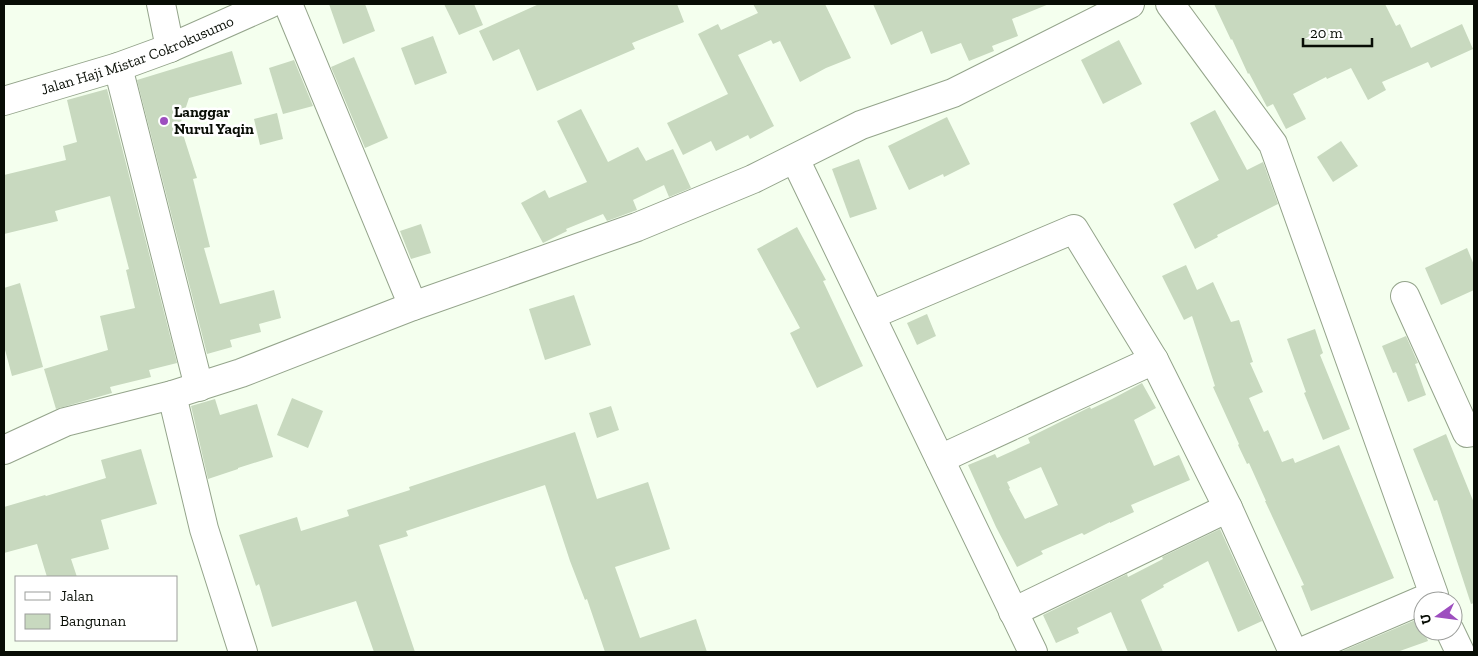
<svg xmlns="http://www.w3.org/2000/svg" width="1478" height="656" font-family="'Zilla Slab',serif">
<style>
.building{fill:#c8d9bf;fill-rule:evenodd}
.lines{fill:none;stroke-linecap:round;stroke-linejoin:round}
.minor-casing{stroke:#94a48b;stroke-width:30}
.major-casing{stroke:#94a48b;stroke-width:30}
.minor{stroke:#fff;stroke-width:28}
.major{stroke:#fff;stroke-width:28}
.poi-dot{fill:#9d4ebf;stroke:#fff;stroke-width:2}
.labels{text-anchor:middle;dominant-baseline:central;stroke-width:5;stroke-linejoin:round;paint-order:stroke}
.street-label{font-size:15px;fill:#080d05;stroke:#fff}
.poi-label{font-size:15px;font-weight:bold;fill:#080d05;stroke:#fff;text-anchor:start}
</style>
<rect width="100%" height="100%" fill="#f4ffee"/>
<!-- building -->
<g class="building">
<polygon points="329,4 365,4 375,31 343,44"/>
<polygon points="444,4 474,4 483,25 459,35"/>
<polygon points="539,4 677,4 684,22 632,43 635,49 537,91 519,49 493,61 479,31"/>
<polygon points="753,4 825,4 851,58 826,68 800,82 780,41 773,44 771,40 738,55 774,126 750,139 748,135 716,151 711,141 683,155 667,123 728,94 698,34 718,24 721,30 758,13"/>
<polygon points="873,4 1049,4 1012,19 1018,36 992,46 994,51 969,61 961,43 931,54 922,31 891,45"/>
<polygon points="1214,4 1385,4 1396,26 1400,24 1411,48 1462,24 1473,49 1431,68 1428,62 1382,82 1386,90 1368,100 1351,68 1327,79 1326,77 1293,94 1306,119 1286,129 1273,104 1267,107 1249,73 1248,74 1232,39 1231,40"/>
<polygon points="433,36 447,73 415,85 401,48"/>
<polygon points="1119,40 1142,84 1103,104 1081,60"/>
<polygon points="232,51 242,84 189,98 180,125 197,178 193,179 210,247 204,248 220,304 274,290 281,318 259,324 261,332 230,340 232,347 207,354 137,80"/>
<polygon points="354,57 388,138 365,148 331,67"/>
<polygon points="294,60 313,106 283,114 269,68"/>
<polygon points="107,89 177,363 149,370 151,377 110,387 112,393 56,409 44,369 108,350 100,316 135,308 126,270 129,269 110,196 55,211 58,221 4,234 4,175 66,160 63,146 77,142 67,100"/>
<polygon points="581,109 608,162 638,147 646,161 673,149 691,188 669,197 664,185 633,200 637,210 607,221 603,214 566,229 567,231 543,243 521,203 545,190 549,198 587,182 557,121"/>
<polygon points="1215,110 1247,170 1263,162 1278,204 1217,235 1218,237 1195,249 1173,204 1219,180 1190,123"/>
<polygon points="277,113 283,139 260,145 254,119"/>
<polygon points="947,117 970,164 944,177 943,174 909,190 888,146"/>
<polygon points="1341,141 1358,166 1333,182 1317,157"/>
<polygon points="859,159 877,209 850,218 832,169"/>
<polygon points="421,224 431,253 411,259 400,231"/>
<polygon points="797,227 826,280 823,281 863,366 817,388 790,333 800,328 757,249"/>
<polygon points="1467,248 1474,265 1474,290 1441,305 1425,268"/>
<polygon points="1186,265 1197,290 1213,282 1231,322 1239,320 1253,362 1250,363 1263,392 1249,398 1264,432 1268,430 1282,462 1293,458 1295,463 1339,445 1394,578 1311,611 1301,586 1304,585 1265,501 1266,501 1249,463 1247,464 1238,445 1239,444 1213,387 1215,386 1192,316 1184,320 1162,276"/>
<polygon points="20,283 43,367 12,376 4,346 4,288"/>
<polygon points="574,295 591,345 545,360 529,309"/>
<polygon points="927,314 936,336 917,345 907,323"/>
<polygon points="1315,329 1323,353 1320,355 1350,429 1323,440 1304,393 1306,392 1287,339"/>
<polygon points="1406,336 1418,363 1415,364 1426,395 1408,402 1396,372 1393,373 1382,346"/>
<path d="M1142 383 1156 408 1134 420 1154 466 1179 455 1190 480 1131 505 1134 512 1110 523V522L1084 535 1082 533 1041 551 1043 554 1017 567 996 527 968 465 995 454 997 458 1030 443 1028 438 1090 407 1091 409 1112 399ZM1041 467 1058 505 1025 519 1009 489 1010 488 1007 482Z"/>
<polygon points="292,398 323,411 308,448 277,435"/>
<polygon points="215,399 220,415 257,404 273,457 238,468 238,469 208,479 191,406"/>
<polygon points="611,406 619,430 597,438 589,413"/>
<polygon points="575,432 597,499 648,482 670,549 615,567 640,638 696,619 707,652 605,652 587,599 585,600 570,561 545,485 406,531 408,536 379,545 415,652 374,652 356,601 272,627 259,584 256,586 239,535 297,517 301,531 349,516 347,510 410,490 409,487"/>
<polygon points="1446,434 1474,503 1474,603 1471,604 1437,500 1434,501 1413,449"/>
<polygon points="141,449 157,504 101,520 109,549 71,559 77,577 47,577 37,544 4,553 4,507 45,495 46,496 106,478 101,460"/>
<polygon points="1220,529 1262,621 1238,632 1208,561 1163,585 1164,587 1141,600 1163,652 1128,652 1111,612 1077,628 1079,633 1056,643 1043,615 1127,574 1128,577 1163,559 1162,557"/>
<polygon points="1420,618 1423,631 1424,631 1428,641 1397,652 1340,652"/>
</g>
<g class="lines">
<!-- minor casing -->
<g class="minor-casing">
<g id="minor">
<polyline points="161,4 170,48"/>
<polyline points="288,4 413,306"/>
<polyline points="1170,4 1273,144 1434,595 1301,652"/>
<polyline points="118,67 199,387"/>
<polyline points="795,159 1033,652"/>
<polyline points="1405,296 1467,433 1474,432"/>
<polyline points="871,315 1074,229 1154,360 1228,508 1293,652"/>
<polyline points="172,395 204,529 243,652"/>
<polyline points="4,450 65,422 172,395 241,373 413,306 637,227 753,179 861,125 953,93 1130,4"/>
<polyline points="940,459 1154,360"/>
<polyline points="1013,612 1228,508"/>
<polyline points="1450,631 1460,652"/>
</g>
</g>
<!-- major casing -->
<g class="major-casing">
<g id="major">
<path id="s1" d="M4 101 118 67 170 48 269 4"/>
</g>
</g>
<!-- minor -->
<use href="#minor" class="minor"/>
<!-- major -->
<use href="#major" class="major"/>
</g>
<!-- markers -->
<circle class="poi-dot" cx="164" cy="121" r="5"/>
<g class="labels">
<!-- street labels -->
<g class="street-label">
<text stroke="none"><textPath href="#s1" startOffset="141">Jalan Haji Mistar Cokrokusumo</textPath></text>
</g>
<!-- poi labels -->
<g class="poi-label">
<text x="174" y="112">Langgar<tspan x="174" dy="17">Nurul Yaqin</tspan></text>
</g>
</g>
<!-- border -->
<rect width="1478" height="656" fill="none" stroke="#080d05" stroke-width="10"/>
<!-- legend -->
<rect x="15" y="576" width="162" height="65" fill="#ffffff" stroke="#9c9e9b"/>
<rect x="25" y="592" width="25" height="8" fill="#ffffff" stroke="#9c9e9b"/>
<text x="60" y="601" font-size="15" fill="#080d05">Jalan</text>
<rect x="25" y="614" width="25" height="15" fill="#c8d9bf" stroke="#9c9e9b"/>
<text x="60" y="626" font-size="15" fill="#080d05">Bangunan</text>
<!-- north arrow -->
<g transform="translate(1438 616) rotate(256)"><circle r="24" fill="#ffffff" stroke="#9c9e9b"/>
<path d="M0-4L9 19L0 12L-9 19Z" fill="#9d4ebf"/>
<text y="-8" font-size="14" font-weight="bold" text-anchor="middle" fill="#080d05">U</text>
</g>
<!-- scale -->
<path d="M1303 38v8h69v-8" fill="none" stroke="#080d05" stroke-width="2.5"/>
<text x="1310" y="38" font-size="15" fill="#080d05" stroke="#ffffff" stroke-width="4" paint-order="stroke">20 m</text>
</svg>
